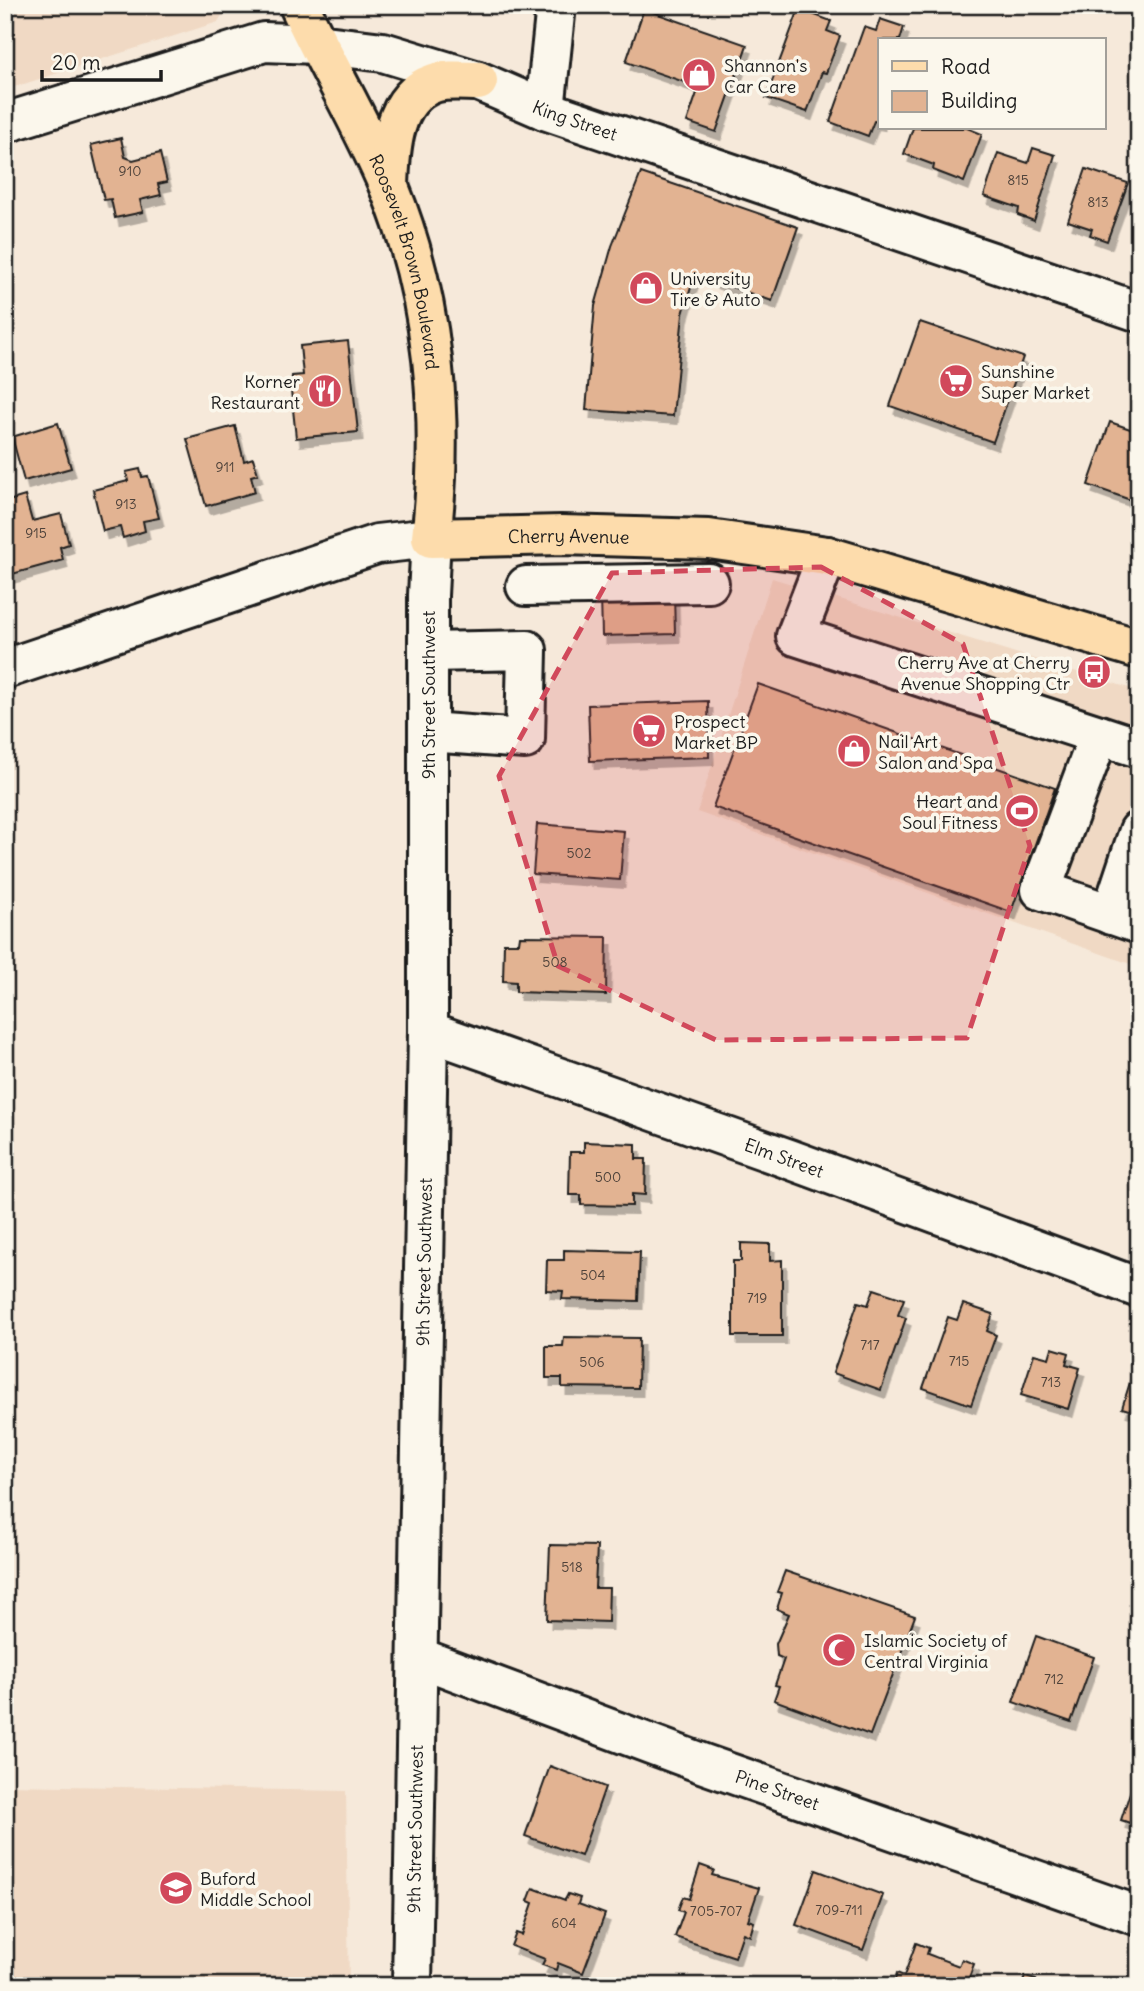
<svg xmlns="http://www.w3.org/2000/svg" width="1144" height="1991" font-family="Delius,sans-serif">
<style>
.built{fill:#f0d9c4}
.building{fill:#e2b392;stroke:#1c1c1c;stroke-width:2;filter:url(#shadow)}
.lines{fill:none;stroke-linecap:round;stroke-linejoin:round}
.minor-casing{stroke:#1c1c1c;stroke-width:44}
.major-casing{stroke:#1c1c1c;stroke-width:44}
.minor{stroke:#fbf7ec;stroke-width:38}
.major{stroke:#fddcac;stroke-width:38}
.marked{fill:#d1495b;fill-opacity:0.2;stroke:#d1495b;stroke-width:5;stroke-dasharray:14 9;stroke-linejoin:round}
.labels{text-anchor:middle;dominant-baseline:central;stroke-width:7;stroke-linejoin:round;paint-order:stroke}
.number-label{font-size:14px;fill:#4e423a}
.poi-label{font-size:18px;fill:#1c1c1c;stroke:#fbf7ec;text-anchor:start}
.street-label{font-size:18px;fill:#1c1c1c;stroke:#fbf7ec}
</style>
<defs>
<filter id="shadow"><feDropShadow dx="4.5" dy="8" stdDeviation="0" flood-color="#0004"/></filter>
</defs>
<rect width="100%" height="100%" fill="#f6e9da"/>
<filter id="ink" filterUnits="userSpaceOnUse"><feTurbulence type="fractalNoise" baseFrequency=".0143" numOctaves="2"/><feDisplacementMap in="SourceGraphic" scale="14" xChannelSelector="R" yChannelSelector="G"/><feConvolveMatrix kernelMatrix="1 2 1 2 8 2 1 2 1" color-interpolation-filters="sRGB"/></filter>
<g filter="url(#ink)">
<!-- built -->
<g class="built">
<polygon points="5,5 228,5 218,22 5,90"/>
<polygon points="772,578 1139,691 1139,967 697,812"/>
<polygon points="5,1785 346,1791 349,1986 5,1986"/>
</g>
<!-- building -->
<g class="building">
<polygon points="644,9 747,45 716,132 687,122 699,87 626,62"/>
<polygon points="799,9 831,21 827,31 840,36 826,73 822,72 807,112 766,98"/>
<polygon points="880,19 904,27 900,40 880,40 880,122 874,121 868,136 830,122 864,27 876,31"/>
<polygon points="913,128 967,128 982,134 964,182 933,170 934,165 904,154"/>
<polygon points="121,138 125,157 133,160 160,153 167,182 158,184 161,195 140,200 143,212 115,218 111,199 104,200 91,145"/>
<polygon points="1033,148 1055,155 1034,221 1018,215 1019,208 984,196 998,153 1028,163"/>
<polygon points="1086,169 1128,183 1107,241 1090,235 1092,229 1068,221"/>
<polygon points="641,173 798,227 772,301 695,274 683,314 673,416 586,410 595,306 612,246"/>
<polygon points="920,322 1023,357 993,442 890,406"/>
<polygon points="348,341 358,432 296,438 291,390 292,376 303,375 300,346"/>
<polygon points="1110,422 1139,432 1139,503 1088,485"/>
<polygon points="58,423 71,468 24,481 12,437"/>
<polygon points="235,426 244,461 253,458 258,474 251,476 255,492 206,506 187,439"/>
<polygon points="140,469 142,477 148,476 159,518 143,521 145,531 123,538 120,527 103,531 93,490 128,481 126,472"/>
<polygon points="25,496 32,521 61,514 69,544 60,547 63,560 5,576 5,502"/>
<polygon points="674,593 675,634 602,636 601,595"/>
<polygon points="758,684 1055,788 1011,912 713,807"/>
<polygon points="708,701 709,757 590,761 588,705"/>
<polygon points="537,824 624,831 620,880 533,874"/>
<polygon points="520,936 607,937 606,995 516,992 516,982 503,981 504,943 519,943"/>
<polygon points="584,1142 636,1144 636,1159 646,1159 645,1195 632,1194 632,1206 581,1205 581,1195 569,1195 570,1152 584,1152"/>
<polygon points="741,1243 770,1244 770,1261 782,1260 782,1336 733,1336 733,1261 741,1261"/>
<polygon points="564,1250 640,1252 638,1301 562,1299 563,1291 546,1290 547,1260 564,1260"/>
<polygon points="874,1289 904,1299 898,1315 906,1318 881,1390 833,1373 858,1302 868,1305"/>
<polygon points="963,1304 993,1314 987,1331 996,1335 971,1405 923,1388 948,1317 957,1320"/>
<polygon points="564,1337 639,1338 638,1388 562,1387 562,1378 546,1378 546,1346 563,1346"/>
<polygon points="1052,1348 1069,1353 1066,1364 1080,1368 1068,1409 1021,1395 1034,1354 1049,1358"/>
<polygon points="1137,1360 1139,1361 1139,1413 1122,1408"/>
<polygon points="550,1545 597,1546 595,1588 609,1588 608,1622 547,1620"/>
<polygon points="785,1571 915,1616 870,1735 774,1700 779,1686 775,1685 784,1659 777,1656 776,1644 789,1614 777,1609 782,1593 777,1592"/>
<polygon points="1036,1636 1094,1657 1071,1722 1013,1702"/>
<polygon points="1139,1765 1139,1826 1121,1820"/>
<polygon points="550,1766 605,1787 581,1856 525,1836"/>
<polygon points="700,1865 714,1870 712,1875 759,1888 748,1920 754,1922 750,1936 743,1933 735,1957 675,1937 684,1912 678,1910 683,1897 689,1899"/>
<polygon points="816,1870 883,1895 863,1950 796,1925"/>
<polygon points="533,1888 565,1900 568,1894 580,1898 578,1904 605,1914 583,1973 558,1963 556,1970 542,1965 545,1959 511,1946 516,1933 522,1935 533,1903 528,1901"/>
<polygon points="916,1943 929,1948 927,1954 959,1966 962,1959 974,1964 966,1986 893,1986 897,1973 904,1976"/>
<polygon points="1025,1977 1036,1980 1034,1986 1021,1986"/>
</g>
<g class="lines">
<!-- minor casing -->
<g class="minor-casing">
<g id="minor">
<polyline points="545,110 556,5"/>
<path id="s1" d="M5 123 264 42 317 44 383 52 478 81 545 110 1139 312"/>
<polyline points="827,556 796,636 1139,748"/>
<polyline points="526,586 709,583"/>
<polyline points="428,652 527,650 525,739 428,732"/>
<polyline points="5,669 377,544 431,538 428,595 428,1031 412,1986"/>
<polyline points="1099,735 1041,890 1139,924"/>
<polyline points="1111,915 1139,831"/>
<path id="s2" d="M428 1031 789 1159 1139 1288"/>
<path id="s3" d="M418 1657 704 1764 1139 1916"/>
</g>
</g>
<!-- major casing -->
<g class="major-casing">
<g id="major">
<path id="s4" d="M299 5C327 66 363 125 389 187 434 297 445 421 431 538L561 535 709 539 827 556 1139 649"/>
<path d="M389 187C390 151 392 97 434 83 446 79 465 81 478 81"/>
</g>
</g>
<!-- minor -->
<use href="#minor" class="minor"/>
<!-- major -->
<use href="#major" class="major"/>
</g>
</g>
<!-- marked area -->
<path class="marked" d="M821 567 963 644 1030 846 967 1038 716 1040 558 966 499 776 612 573Z"/>
<!-- icons -->
<defs>
<g id="shop-disc" transform="scale(1.75)"><circle r="9.5" fill="#d1495b" stroke="#fbf7ec"/><path d="M-5-2.5h2.3a2.7 3.5 0 0 1 5.4 0H5L5.5 6h-11ZM-1.5-2.5h3a1.5 2.3 0 0 0-3 0Z" fill="#fff"/></g>
<g id="supermarket-disc" transform="scale(1.75)"><circle r="9.5" fill="#d1495b" stroke="#fbf7ec"/><path d="M-6-5.5h2.5l.6 2H6L4.5 2H-2.5L-4.4-4H-6ZM-1.5 3.2a1.3 1.3 0 1 0 .1 0ZM3 3.2a1.3 1.3 0 1 0 .1 0Z" fill="#fff"/></g>
<g id="restaurant-disc" transform="scale(1.75)"><circle r="9.5" fill="#d1495b" stroke="#fbf7ec"/><path d="M-5-6h1v4h1v-4h1v4h1v-4h1v5L-1.5 .5V6h-2V.5L-5-1ZM5-6V6H3V1.5H1.5Q1.5-4 5-6Z" fill="#fff"/></g>
<g id="bus-disc" transform="scale(1.75)"><circle r="9.5" fill="#d1495b" stroke="#fbf7ec"/><path d="M-5-6H5V4H4V6H2V4H-2V6H-4V4H-5ZM-3.5-4V0h7V-4ZM-3.5 1.2v1.5H-2V1.2ZM2 1.2v1.5H3.5V1.2Z" fill="#fff"/></g>
<g id="stadium-disc" transform="scale(1.75)"><circle r="9.5" fill="#d1495b" stroke="#fbf7ec"/><path d="M0-5a6.5 5 0 1 0 0 10a6.5 5 0 1 0 0-10ZM-3.5-1.8h7v3.6h-7Z" fill="#fff"/></g>
<g id="mosque-disc" transform="scale(1.75)"><circle r="9.5" fill="#d1495b" stroke="#fbf7ec"/><path d="M3.5-4.9A6 6 0 1 0 3.5 4.9A5 5 0 1 1 3.5-4.9Z" fill="#fff"/></g>
<g id="school-disc" transform="scale(1.75)"><circle r="9.5" fill="#d1495b" stroke="#fbf7ec"/><path d="M0-5L7-2L0 1L-7-2ZM-4 1L0 2.5L4 1V4Q0 6-4 4Z" fill="#fff"/></g>
</defs>
<g fill-rule="evenodd">
<use href="#shop-disc" x="699" y="75"/>
<use href="#shop-disc" x="646" y="288"/>
<use href="#supermarket-disc" x="956" y="381"/>
<use href="#restaurant-disc" x="325" y="391"/>
<use href="#bus-disc" x="1094" y="672"/>
<use href="#supermarket-disc" x="649" y="731"/>
<use href="#shop-disc" x="854" y="751"/>
<use href="#stadium-disc" x="1022" y="811"/>
<use href="#mosque-disc" x="839" y="1650"/>
<use href="#school-disc" x="176" y="1888"/>
</g>
<g class="labels">
<!-- number labels -->
<g class="number-label">
<text x="130" y="171">910</text>
<text x="1018" y="180">815</text>
<text x="1098" y="202">813</text>
<text x="225" y="467">911</text>
<text x="126" y="504">913</text>
<text x="36" y="533">915</text>
<text x="579" y="853">502</text>
<text x="555" y="962">508</text>
<text x="608" y="1177">500</text>
<text x="593" y="1275">504</text>
<text x="757" y="1298">719</text>
<text x="870" y="1345">717</text>
<text x="959" y="1361">715</text>
<text x="592" y="1362">506</text>
<text x="1051" y="1382">713</text>
<text x="572" y="1567">518</text>
<text x="1054" y="1679">712</text>
<text x="839" y="1910">709-711</text>
<text x="716" y="1911">705-707</text>
<text x="564" y="1923">604</text>
</g>
<!-- poi labels -->
<g class="poi-label">
<text x="724" y="65">Shannon's<tspan x="724" dy="21">Car Care</tspan></text>
<text x="670" y="278">University<tspan x="670" dy="21">Tire &amp; Auto</tspan></text>
<text x="981" y="371">Sunshine<tspan x="981" dy="21">Super Market</tspan></text>
<text x="300" y="381" text-anchor="end">Korner<tspan x="300" dy="21">Restaurant</tspan></text>
<text x="1070" y="662" text-anchor="end">Cherry Ave at Cherry<tspan x="1070" dy="21">Avenue Shopping Ctr</tspan></text>
<text x="674" y="721">Prospect<tspan x="674" dy="21">Market BP</tspan></text>
<text x="878" y="741">Nail Art<tspan x="878" dy="21">Salon and Spa</tspan></text>
<text x="998" y="801" text-anchor="end">Heart and<tspan x="998" dy="21">Soul Fitness</tspan></text>
<text x="864" y="1640">Islamic Society of<tspan x="864" dy="21">Central Virginia</tspan></text>
<text x="200" y="1878">Buford<tspan x="200" dy="21">Middle School</tspan></text>
</g>
<!-- street labels -->
<g class="street-label">
<text stroke="none"><textPath href="#s1" startOffset="595">King Street</textPath></text>
<text stroke="none"><textPath href="#s4" startOffset="280">Roosevelt Brown Boulevard</textPath></text>
<text stroke="none"><textPath href="#s4" startOffset="698">Cherry Avenue</textPath></text>
<text transform="translate(428 695) rotate(-90)">9th Street Southwest</text>
<text stroke="none"><textPath href="#s2" startOffset="378">Elm Street</textPath></text>
<text transform="translate(424 1262) rotate(-89)">9th Street Southwest</text>
<text stroke="none"><textPath href="#s3" startOffset="383">Pine Street</textPath></text>
<text transform="translate(415 1829) rotate(-89)">9th Street Southwest</text>
</g>
</g>
<!-- margin -->
<rect width="1144" height="1991" fill="none" stroke="#fbf7ec" stroke-width="28"/>
<rect x="14" y="14" width="1116" height="1963" fill="none" stroke="#1c1c1c" stroke-width="2.5" filter="url(#ink)"/>
<!-- legend -->
<rect x="878" y="38" width="228" height="91" fill="#fbf7ec" stroke="#a29f99" stroke-width="2"/>
<rect x="892" y="61" width="35" height="10" fill="#fddcac" stroke="#a29f99" stroke-width="2"/>
<text x="941" y="74" font-size="21" fill="#1c1c1c">Road</text>
<rect x="892" y="91" width="35" height="21" fill="#e2b392" stroke="#a29f99" stroke-width="2"/>
<text x="941" y="108" font-size="21" fill="#1c1c1c">Building</text>
<!-- scale -->
<path d="M42 70v10h119v-10" fill="none" stroke="#1c1c1c" stroke-width="3.5"/>
<text x="52" y="70" font-size="21" fill="#1c1c1c" stroke="#fbf7ec" stroke-width="5" paint-order="stroke">20 m</text>
</svg>
